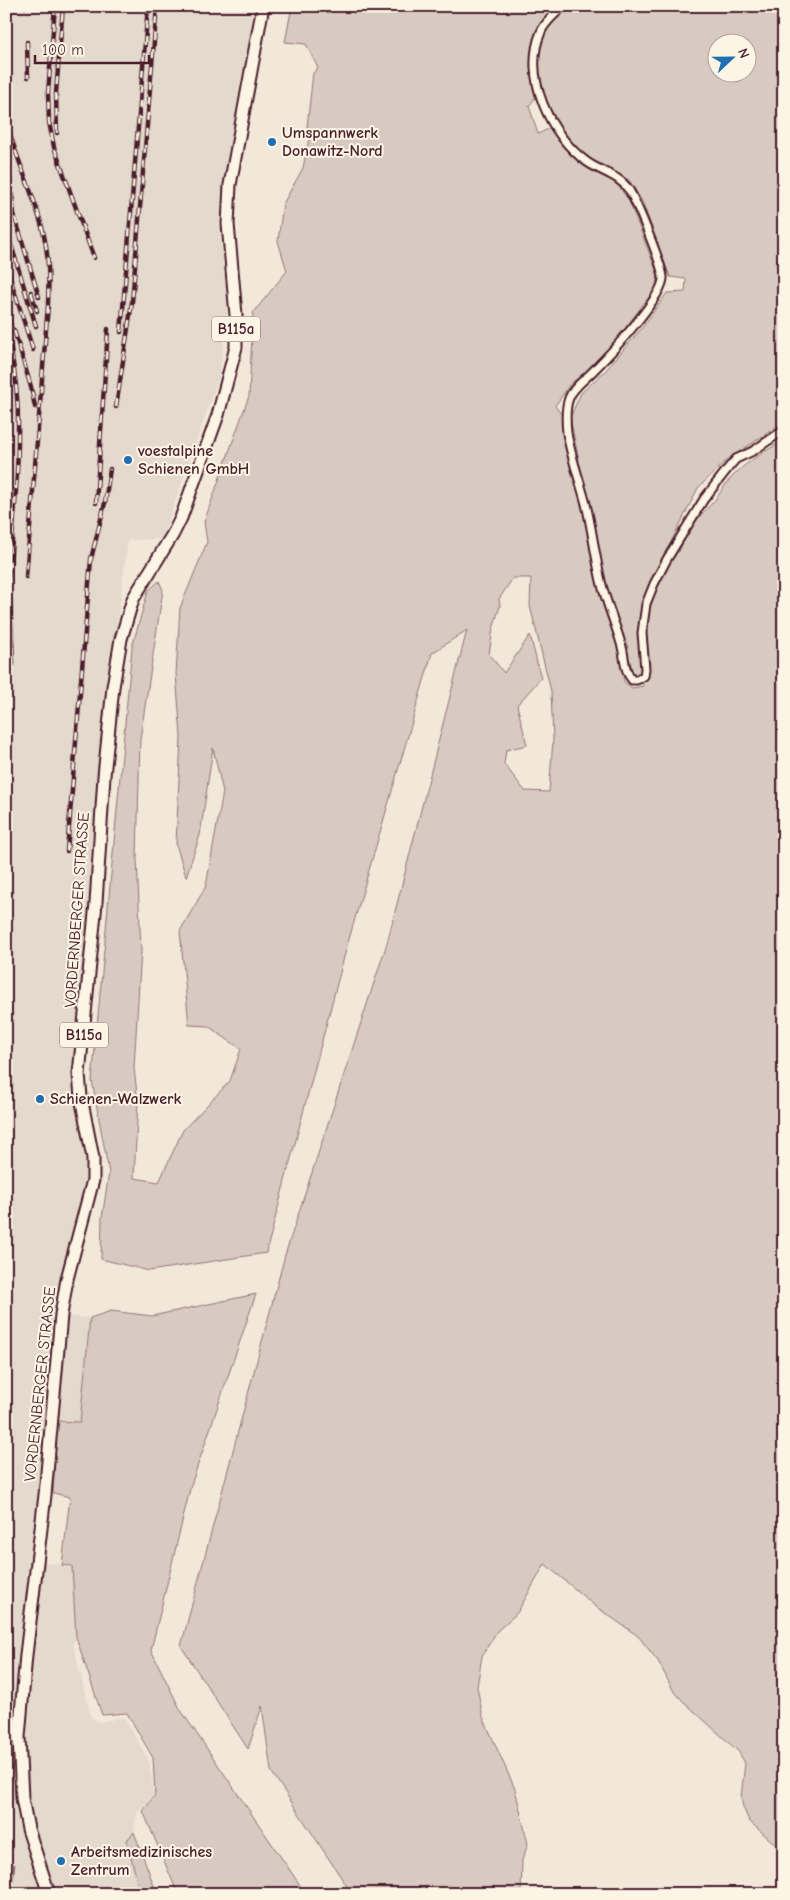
<svg xmlns="http://www.w3.org/2000/svg" width="790" height="1900" font-family="'Comic Neue',sans-serif">
<style>
.built{fill:#e4d9cd}
.green{fill:#d8cac0;stroke:#917476;fill-rule:evenodd}
.lines{fill:none;stroke-linecap:round;stroke-linejoin:round}
.stream{stroke:#8b6d6f;stroke-width:2.5}
.minor-casing{stroke:#4a1f2b;stroke-width:11}
.primary-casing{stroke:#4a1f2b;stroke-width:15}
.minor{stroke:#fcf5e5;stroke-width:7}
.primary{stroke:#fcf5e5;stroke-width:11}
.rail-casing{stroke:#4a1f2b;stroke-width:4.5}
.rail{stroke:#fcf5e5;stroke-width:2.5;stroke-dasharray:8;stroke-linecap:butt}
.poi-dot{fill:#1f6fb2;stroke:#fcf5e5;stroke-width:2}
.labels{text-anchor:middle;dominant-baseline:central;stroke-width:4;stroke-linejoin:round;paint-order:stroke}
.shield{fill:#fcf5e5;stroke:#7f5f63;stroke-width:1}
.shield-label{font-size:15px;font-weight:bold;fill:#4a1f2b}
.poi-label{font-size:16px;font-weight:bold;fill:#4a1f2b;stroke:#fcf5e5;text-anchor:start}
.street-label{font-size:16px;fill:#4a1f2b;stroke:#fcf5e5}
</style>
<rect width="100%" height="100%" fill="#f1e8da"/>
<filter id="ink" filterUnits="userSpaceOnUse"><feTurbulence type="fractalNoise" baseFrequency=".02" numOctaves="2"/><feDisplacementMap in="SourceGraphic" scale="10" xChannelSelector="R" yChannelSelector="G"/><feConvolveMatrix kernelMatrix="1 2 1 2 8 2 1 2 1" color-interpolation-filters="sRGB"/></filter>
<g filter="url(#ink)">
<!-- built -->
<g class="built">
<polygon points="6,6 257,6 236,126 226,170 219,225 228,304 220,374 162,539 128,540 103,732 95,818 92,905 75,1088 79,1121 86,1162 85,1186 76,1229 35,1561 72,1566 76,1637 73,1644 91,1717 100,1722 123,1717 149,1760 154,1795 137,1813 134,1832 127,1840 140,1894 6,1894"/>
<polygon points="65,1316 90,1318 80,1423 57,1421"/>
</g>
<!-- green -->
<g class="green">
<path d="M292 6H784V422L727 460 698 488 651 582 644 601 642 666 640 672 634 674 630 672 608 600 576 462 579 460 570 418 581 393 605 371 642 328 667 293 685 292 686 279 670 277 642 201 629 180 597 164 579 151 568 138 551 114 541 89 539 67 532 66 533 86 536 97 529 106 538 134 552 127 560 142 576 159 616 182 629 201 658 275 655 289 617 339 594 365 570 384 555 406 562 415 564 441 588 526 592 554 605 610 619 651 624 682 632 688 643 686 641 681 648 608 654 591 675 550 679 552C686 531 699 517 714 501 721 493 725 483 733 476 747 461 766 451 784 440V1852L749 1821 743 1807 741 1797 745 1763 738 1751 683 1701 673 1690 658 1661 638 1636 595 1606 545 1564 517 1613 497 1631 482 1656 477 1687 483 1717 515 1789 528 1844 522 1860 521 1894H352L271 1771 262 1706 248 1749 181 1646 285 1255 387 943 467 630 432 653 347 946 266 1253 149 1271 101 1259 102 1218 109 1173 92 1081 132 647 148 591 159 581 163 590 140 739 137 858 141 950 134 1068 138 1102 134 1178 159 1182 183 1130 230 1081 241 1049 208 1026 189 1025 180 931 206 886 223 792 213 748 200 835 186 877 176 844 181 737 176 674 180 608 207 542 204 522 249 396 253 313 287 271 278 241 283 204 303 168 311 129 307 127 313 73 318 68 306 44 285 42ZM718 42H748V72H718ZM513 578H531L530 606 551 691 553 740 549 792 525 791 504 764 506 750 527 745 517 705 541 678 530 635 504 673 489 654 493 629 500 606 499 599Z"/>
<polygon points="256,1294 191,1485 151,1650 180,1709 306,1894 178,1894 143,1811 155,1795 153,1758 127,1713 102,1715 76,1637 72,1566 62,1565 70,1497 53,1493 57,1421 80,1422 90,1318 111,1311 152,1316"/>
<polygon points="134,1832 157,1894 140,1894 127,1840"/>
</g>
<g class="lines">
<!-- stream -->
<polyline class="stream" points="11,1894 14,1865"/>
<!-- minor casing -->
<g class="minor-casing">
<path id="minor" d="M564 6C556 13 545 22 541 32 522 76 550 136 587 162 601 172 619 175 629 190 637 203 661 262 663 277 665 295 609 355 595 369 587 378 573 387 569 398 565 408 566 423 567 433 571 457 580 481 586 504 592 529 595 555 601 581 606 603 616 625 622 647 625 658 624 671 632 680H637L644 676 645 669 642 633 646 604 654 584 667 559 704 499 729 467 736 459 753 451 784 430"/>
</g>
<!-- primary casing -->
<g class="primary-casing">
<polyline id="primary" points="49,1894 28,1829 22,1798 19,1737 26,1655 45,1495 61,1315 67,1279 93,1180 93,1158 81,1097 79,1074 96,903 104,776 113,687 121,639 133,599 173,534 181,518 218,415 236,347 236,315 228,224 230,185 263,6"/>
</g>
<!-- minor -->
<use href="#minor" class="minor"/>
<!-- primary -->
<use href="#primary" class="primary"/>
<!-- rail casing -->
<g class="rail-casing">
<g id="rail">
<polyline points="55,6 48,93 49,122 54,147 94,258"/>
<polyline points="25,7 25,6"/>
<polyline points="6,27 11,6"/>
<polyline points="27,42 28,77"/>
<path d="M6 120C15 157 33 191 42 227 49 253 49 278 48 305L26 577"/>
<polyline points="57,133 56,93 63,6"/>
<polyline points="6,138 14,214 39,297"/>
<polyline points="6,228 36,326"/>
<polyline points="6,265 33,350"/>
<polyline points="31,292 37,311"/>
<polyline points="7,310 12,330"/>
<path d="M6 322C12 355 18 388 18 421 19 483 11 546 6 608"/>
<polyline points="14,330 31,387 35,407"/>
<polyline points="121,332 148,6"/>
<polyline points="116,407 132,302 157,6"/>
<polyline points="6,421 6,512"/>
<polyline points="96,503 108,329"/>
<polyline points="10,599 13,664"/>
<polyline points="67,851 91,559 105,503 110,469"/>
</g>
</g>
<!-- rail -->
<use href="#rail" class="rail"/>
</g>
</g>
<!-- markers -->
<g class="poi-dot">
<circle cx="272" cy="142" r="5"/>
<circle cx="128" cy="460" r="5"/>
<circle cx="40" cy="1099" r="5"/>
<circle cx="61" cy="1861" r="5"/>
</g>
<g class="labels">
<!-- shield labels -->
<g class="shield">
<rect x="212" y="316.5" width="48" height="25" rx="4"/>
<rect x="60" y="1022.5" width="48" height="25" rx="4"/>
</g>
<g class="shield-label">
<text x="236" y="329">B115a</text>
<text x="84" y="1035">B115a</text>
</g>
<!-- poi labels -->
<g class="poi-label">
<text x="282" y="133">Umspannwerk<tspan x="282" dy="18">Donawitz-Nord</tspan></text>
<text x="138" y="451">voestalpine<tspan x="138" dy="18">Schienen GmbH</tspan></text>
<text x="50" y="1099">Schienen-Walzwerk</text>
<text x="71" y="1852">Arbeitsmedizinisches<tspan x="71" dy="18">Zentrum</tspan></text>
</g>
<!-- street labels -->
<g class="street-label">
<text transform="translate(77 910) rotate(-86)">VORDERNBERGER STRASSE</text>
<text transform="translate(40 1384) rotate(-84)">VORDERNBERGER STRASSE</text>
</g>
</g>
<!-- margin -->
<rect width="790" height="1900" fill="none" stroke="#fcf5e5" stroke-width="25"/>
<rect x="12" y="12" width="765" height="1875" fill="none" stroke="#4a1f2b" stroke-width="2" filter="url(#ink)"/>
<!-- north arrow -->
<g transform="translate(732 58) rotate(68)"><circle r="24" fill="#fcf5e5" stroke="#b59f9b"/>
<path d="M0-4L9 19L0 12L-9 19Z" fill="#1f6fb2"/>
<text y="-8" font-size="14" font-weight="bold" text-anchor="middle" fill="#4a1f2b">N</text>
</g>
<!-- scale -->
<path d="M35 55v8h114v-8" fill="none" stroke="#4a1f2b" stroke-width="2.5"/>
<text x="42" y="55" font-size="15" fill="#4a1f2b" stroke="#fcf5e5" stroke-width="4" paint-order="stroke">100 m</text>
</svg>
